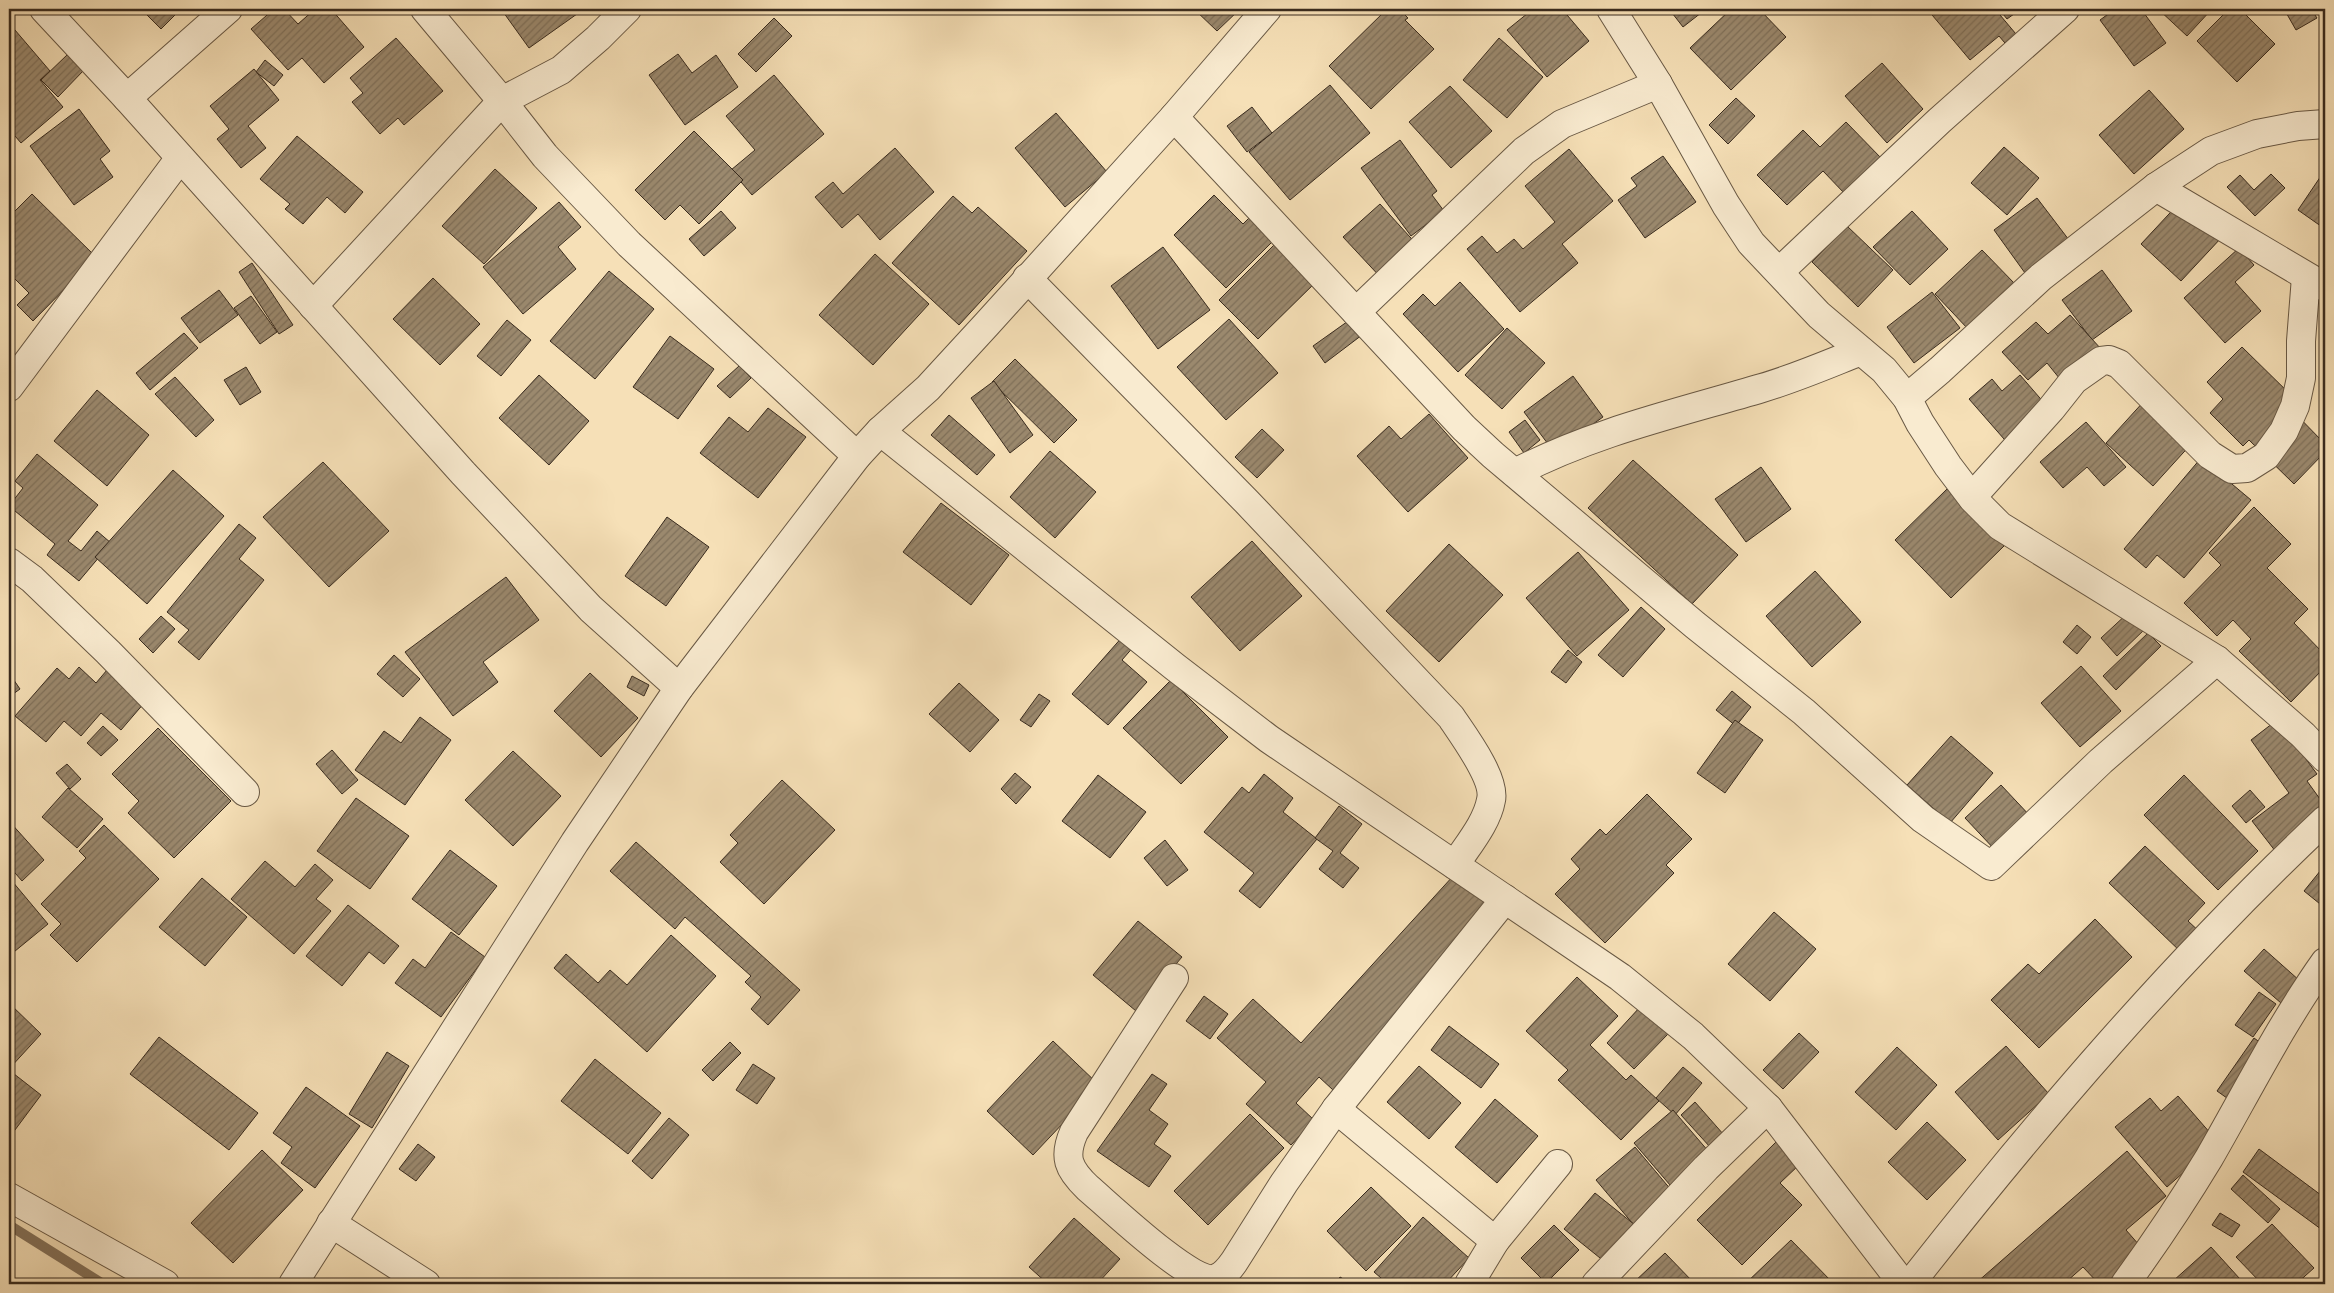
<svg xmlns="http://www.w3.org/2000/svg" width="2334" height="1293" font-family="'IM FELL Double Pica',serif">
<style>
.lines{fill:none;stroke-linecap:round;stroke-linejoin:round}
.stream{stroke:#84725b;stroke-width:10}
.building{fill:url(#building-hatch);stroke:#392b1e}
.minor-casing{stroke:#685844;stroke-width:30}
.minor{stroke:#f9ebd0;stroke-width:28}
</style>
<defs>
<pattern id="building-hatch" width="6" height="6" patternUnits="userSpaceOnUse" patternTransform="scale(1.25)"><rect width="6" height="6" fill="#9b896e"/><path d="M-1 1l2-2M0 6l6-6M5 7l2-2" fill="none" stroke="#7f705a"/></pattern>
</defs>
<rect width="100%" height="100%" fill="#f6e0b7"/>
<filter id="stains"><feTurbulence type="fractalNoise" baseFrequency=".004" numOctaves="4"/><feColorMatrix values="0 0 0 0 .2 0 0 0 0 .09 0 0 0 0 .02 0 0 0 .5 -.17"/></filter>
<radialGradient id="worn" r=".72"><stop offset=".6" stop-color="#630" stop-opacity="0"/><stop offset="1" stop-color="#630" stop-opacity=".3"/></radialGradient>
<g class="lines">
<!-- stream -->
<polyline class="stream" points="9,1225 103,1284"/>
</g>
<!-- building -->
<g class="building">
<polygon points="141,9 181,9 161,29"/>
<polygon points="274,9 284,9 298,24 315,9 331,9 364,47 324,83 302,58 288,70 251,29"/>
<polygon points="501,9 584,9 529,48"/>
<polygon points="1194,9 1240,9 1217,31"/>
<polygon points="1387,9 1399,9 1408,18 1405,20 1434,49 1371,109 1329,66"/>
<polygon points="1533,9 1562,9 1589,41 1547,77 1507,30"/>
<polygon points="1669,9 1706,9 1683,27"/>
<polygon points="1731,9 1759,9 1786,37 1731,90 1690,48"/>
<polygon points="1927,9 1995,9 2021,40 2010,49 1999,36 1970,60"/>
<polygon points="1999,9 2021,9 2007,19"/>
<polygon points="2115,9 2141,9 2166,43 2134,66 2100,20"/>
<polygon points="2158,9 2212,9 2187,36"/>
<polygon points="2229,9 2240,9 2275,44 2237,82 2197,41"/>
<polygon points="2284,9 2311,9 2317,18 2296,30"/>
<polygon points="774,18 792,36 756,72 738,54"/>
<polygon points="9,23 50,71 40,80 63,107 21,143 9,129"/>
<polygon points="396,38 443,91 404,125 398,118 380,134 352,102 363,93 350,78"/>
<polygon points="1499,38 1543,77 1507,118 1463,80"/>
<polygon points="68,54 84,70 58,97 41,80"/>
<polygon points="678,54 692,73 716,55 738,87 685,125 649,75"/>
<polygon points="265,60 283,75 274,86 256,72"/>
<polygon points="1882,63 1923,109 1887,143 1845,96"/>
<polygon points="254,69 279,100 248,126 266,148 241,168 217,139 229,129 210,106"/>
<polygon points="774,75 824,134 752,195 731,170 755,150 726,116"/>
<polygon points="1330,85 1370,133 1290,200 1249,152"/>
<polygon points="1450,86 1492,131 1451,168 1409,122"/>
<polygon points="2149,90 2184,129 2134,174 2099,135"/>
<polygon points="1736,98 1755,116 1728,144 1709,125"/>
<polygon points="1252,107 1272,133 1247,152 1227,126"/>
<polygon points="79,109 110,151 100,159 113,177 74,205 30,146"/>
<polygon points="1056,113 1107,172 1065,207 1015,148"/>
<polygon points="1846,122 1882,159 1845,194 1823,171 1787,205 1757,175 1803,130 1820,147"/>
<polygon points="694,131 743,180 699,224 680,205 665,220 635,190"/>
<polygon points="297,136 363,192 345,213 327,197 303,224 285,209 290,204 260,179"/>
<polygon points="1400,140 1437,191 1432,195 1444,211 1411,236 1361,168"/>
<polygon points="2004,147 2039,178 2007,215 1971,183"/>
<polygon points="895,148 934,192 880,240 858,214 842,228 815,197 833,182 843,194"/>
<polygon points="1569,149 1613,201 1562,244 1578,263 1520,312 1467,249 1482,236 1497,253 1514,239 1523,249 1555,222 1525,186"/>
<polygon points="1663,156 1696,202 1645,238 1618,200 1637,186 1631,178"/>
<polygon points="495,169 537,208 484,264 442,226"/>
<polygon points="2325,170 2325,229 2298,210"/>
<polygon points="2271,174 2285,188 2255,216 2227,187 2240,175 2254,190"/>
<polygon points="32,194 96,257 33,321 17,305 29,293 9,273 9,217"/>
<polygon points="1214,195 1243,224 1255,212 1278,236 1226,288 1174,235"/>
<polygon points="953,196 972,213 978,207 1027,251 959,325 892,263"/>
<polygon points="2037,198 2069,240 2025,273 1994,230"/>
<polygon points="2182,200 2222,237 2181,281 2141,244"/>
<polygon points="559,202 581,227 558,247 576,269 523,314 483,267"/>
<polygon points="1380,204 1420,248 1384,281 1343,237"/>
<polygon points="721,211 736,228 704,256 689,239"/>
<polygon points="1912,211 1948,249 1910,285 1873,247"/>
<polygon points="1847,226 1893,270 1858,307 1812,262"/>
<polygon points="1281,238 1320,278 1258,339 1219,300"/>
<polygon points="1163,247 1210,310 1158,349 1111,286"/>
<polygon points="2239,248 2254,265 2235,282 2261,311 2225,343 2184,298"/>
<polygon points="1982,250 2015,284 1968,329 1935,294"/>
<polygon points="875,254 929,304 873,365 819,315"/>
<polygon points="252,263 293,325 279,334 239,272"/>
<polygon points="2102,270 2132,311 2092,340 2062,300"/>
<polygon points="609,271 654,309 595,379 550,341"/>
<polygon points="433,278 480,324 440,365 393,319"/>
<polygon points="1460,282 1504,329 1458,372 1403,314 1423,294 1435,306"/>
<polygon points="219,290 238,315 200,343 181,318"/>
<polygon points="1932,292 1960,328 1914,363 1887,327"/>
<polygon points="251,296 277,332 260,344 234,308"/>
<polygon points="2070,315 2102,350 2064,384 2047,363 2028,380 2002,352 2036,322 2048,334"/>
<polygon points="1229,319 1278,373 1226,420 1177,367"/>
<polygon points="1351,319 1362,335 1325,363 1313,346"/>
<polygon points="507,320 531,340 501,376 477,356"/>
<polygon points="1507,328 1545,363 1502,409 1465,375"/>
<polygon points="184,333 198,348 150,390 136,373"/>
<polygon points="670,336 714,369 678,419 633,387"/>
<polygon points="2242,347 2294,398 2287,405 2325,444 2325,452 2294,484 2249,440 2243,446 2210,413 2223,399 2207,382"/>
<polygon points="1015,359 1077,420 1054,443 992,382"/>
<polygon points="739,366 751,378 730,398 717,386"/>
<polygon points="246,367 261,392 240,405 224,380"/>
<polygon points="539,375 589,421 549,465 499,418"/>
<polygon points="2020,375 2052,412 2011,447 1969,399 1992,379 2002,391"/>
<polygon points="1573,376 1603,417 1554,452 1524,412"/>
<polygon points="175,377 214,420 196,437 155,394"/>
<polygon points="994,381 1033,435 1010,453 971,398"/>
<polygon points="97,390 149,435 107,486 54,441"/>
<polygon points="2146,399 2193,442 2153,486 2106,443"/>
<polygon points="768,408 806,437 758,498 700,453 729,417 748,432"/>
<polygon points="1429,414 1468,458 1408,512 1357,456 1389,426 1401,439"/>
<polygon points="949,415 995,455 977,475 931,435"/>
<polygon points="1525,420 1540,440 1524,453 1509,432"/>
<polygon points="2086,422 2126,467 2104,486 2087,467 2063,488 2040,462"/>
<polygon points="1262,429 1284,450 1257,478 1235,457"/>
<polygon points="1050,451 1096,492 1055,538 1010,497"/>
<polygon points="37,454 98,505 68,541 81,551 97,531 111,543 79,581 47,555 55,544 9,506 23,488 15,481"/>
<polygon points="2201,458 2251,500 2184,578 2157,555 2146,568 2124,549"/>
<polygon points="1633,460 1738,555 1692,604 1588,508"/>
<polygon points="323,462 389,531 329,587 263,517"/>
<polygon points="1761,467 1791,509 1746,542 1715,499"/>
<polygon points="173,470 224,516 147,604 95,557"/>
<polygon points="1947,489 2004,546 1951,598 1895,540"/>
<polygon points="941,503 1009,555 971,605 903,552"/>
<polygon points="2254,507 2291,544 2267,568 2308,609 2294,623 2325,655 2325,667 2291,702 2239,651 2251,639 2233,620 2217,636 2184,603 2221,565 2209,553"/>
<polygon points="667,517 709,547 666,606 625,576"/>
<polygon points="239,524 256,538 239,559 264,580 199,660 178,642 189,630 167,612"/>
<polygon points="1252,541 1302,596 1240,651 1191,597"/>
<polygon points="1449,544 1503,595 1439,662 1386,611"/>
<polygon points="1578,552 1629,610 1577,656 1526,598"/>
<polygon points="1815,571 1861,622 1812,667 1766,616"/>
<polygon points="506,577 539,620 483,662 498,682 453,716 405,652"/>
<polygon points="1641,607 1665,629 1623,677 1598,655"/>
<polygon points="2129,612 2145,629 2117,656 2101,638"/>
<polygon points="161,616 175,629 153,653 139,639"/>
<polygon points="2077,625 2091,637 2077,654 2063,642"/>
<polygon points="2148,633 2161,646 2116,690 2103,676"/>
<polygon points="1124,635 1135,645 1122,660 1147,682 1108,725 1072,694"/>
<polygon points="1568,650 1582,662 1566,683 1551,672"/>
<polygon points="394,655 420,679 403,697 377,674"/>
<polygon points="2081,666 2121,711 2080,747 2041,703"/>
<polygon points="79,667 96,683 107,670 145,702 121,730 101,713 81,736 64,721 46,742 15,716 57,668 69,679"/>
<polygon points="9,673 20,689 9,697"/>
<polygon points="590,673 638,718 601,757 554,711"/>
<polygon points="632,676 649,685 644,696 627,687"/>
<polygon points="1171,680 1228,737 1181,784 1123,728"/>
<polygon points="959,683 999,720 970,752 929,714"/>
<polygon points="1732,691 1751,707 1736,726 1716,710"/>
<polygon points="1039,694 1050,701 1031,727 1020,720"/>
<polygon points="420,717 451,740 405,805 355,770 384,731 401,743"/>
<polygon points="1735,720 1763,740 1725,793 1697,773"/>
<polygon points="2277,720 2317,774 2307,781 2325,806 2325,816 2276,852 2252,821 2289,793 2251,740"/>
<polygon points="103,726 118,740 101,756 87,743"/>
<polygon points="158,728 231,801 174,858 128,813 139,801 112,774"/>
<polygon points="1951,736 1993,773 1950,823 1907,785"/>
<polygon points="332,750 358,780 342,794 316,764"/>
<polygon points="513,751 561,796 513,846 465,800"/>
<polygon points="67,764 81,779 70,789 56,773"/>
<polygon points="1015,773 1031,787 1016,804 1001,789"/>
<polygon points="1264,774 1293,798 1283,812 1317,839 1260,908 1239,891 1254,873 1204,832 1242,787 1249,793"/>
<polygon points="1098,775 1146,812 1110,858 1062,821"/>
<polygon points="2184,775 2258,851 2218,890 2144,815"/>
<polygon points="782,780 835,830 764,904 720,862 738,843 730,835"/>
<polygon points="2001,785 2032,818 1996,851 1965,818"/>
<polygon points="68,788 103,819 77,848 42,817"/>
<polygon points="2250,790 2265,807 2246,823 2232,806"/>
<polygon points="1647,794 1692,839 1666,865 1674,873 1605,943 1555,894 1580,869 1571,859 1600,829 1606,835"/>
<polygon points="356,798 409,836 370,889 317,851"/>
<polygon points="1339,806 1362,824 1340,853 1359,868 1343,888 1319,869 1333,851 1315,838"/>
<polygon points="9,821 44,860 22,881 9,866"/>
<polygon points="104,825 159,879 77,962 50,935 61,924 41,904 86,858 79,851"/>
<polygon points="1165,840 1188,870 1167,886 1144,858"/>
<polygon points="636,842 800,990 768,1025 751,1009 761,997 745,982 751,976 685,917 675,929 610,871"/>
<polygon points="2145,846 2205,903 2188,921 2202,934 2183,954 2109,883"/>
<polygon points="450,850 497,886 459,935 412,899"/>
<polygon points="265,861 295,887 315,864 333,880 316,899 331,911 294,954 231,899"/>
<polygon points="2325,865 2325,908 2304,891"/>
<polygon points="1454,875 1495,912 1333,1090 1319,1077 1296,1103 1314,1120 1291,1145 1246,1104 1266,1082 1217,1038 1253,999 1301,1043"/>
<polygon points="202,878 247,917 205,966 159,927"/>
<polygon points="12,881 48,924 9,956 9,884"/>
<polygon points="348,905 399,946 384,964 369,952 342,986 306,956"/>
<polygon points="1774,912 1816,949 1770,1001 1728,964"/>
<polygon points="2095,919 2132,957 2039,1048 1991,1000 2028,964 2039,974"/>
<polygon points="1138,921 1182,957 1136,1011 1093,975"/>
<polygon points="451,932 485,957 441,1017 395,983 413,959 425,968"/>
<polygon points="671,935 716,976 647,1052 554,968 566,954 598,983 610,970 627,985"/>
<polygon points="2264,949 2300,981 2281,1003 2244,971"/>
<polygon points="1577,977 1618,1016 1590,1045 1626,1080 1631,1075 1659,1101 1621,1140 1558,1080 1568,1070 1526,1031"/>
<polygon points="2259,992 2276,1004 2253,1037 2235,1025"/>
<polygon points="1204,996 1228,1014 1210,1039 1186,1021"/>
<polygon points="9,1003 41,1034 9,1069"/>
<polygon points="1640,1007 1668,1034 1634,1069 1607,1043"/>
<polygon points="1449,1026 1499,1064 1481,1088 1431,1050"/>
<polygon points="1799,1033 1819,1052 1783,1089 1763,1070"/>
<polygon points="159,1037 258,1113 229,1150 130,1074"/>
<polygon points="2254,1038 2279,1056 2241,1108 2217,1091"/>
<polygon points="1053,1041 1099,1085 1033,1155 987,1111"/>
<polygon points="730,1042 741,1053 713,1081 702,1070"/>
<polygon points="2006,1046 2049,1094 1998,1140 1955,1092"/>
<polygon points="1897,1047 1937,1085 1896,1130 1855,1092"/>
<polygon points="387,1052 409,1066 372,1128 349,1114"/>
<polygon points="595,1059 661,1113 628,1154 561,1101"/>
<polygon points="753,1064 775,1078 757,1104 736,1090"/>
<polygon points="1419,1066 1461,1103 1429,1139 1387,1102"/>
<polygon points="1683,1067 1702,1083 1675,1115 1656,1098"/>
<polygon points="9,1070 41,1095 9,1138"/>
<polygon points="1152,1074 1167,1084 1149,1110 1168,1124 1154,1144 1171,1156 1149,1187 1097,1151"/>
<polygon points="306,1087 360,1126 315,1188 281,1163 292,1147 273,1133"/>
<polygon points="2178,1096 2218,1142 2167,1187 2115,1127 2150,1098 2161,1111"/>
<polygon points="1495,1099 1538,1136 1497,1183 1455,1147"/>
<polygon points="1695,1102 1724,1135 1710,1147 1681,1115"/>
<polygon points="1673,1110 1709,1152 1670,1185 1634,1143"/>
<polygon points="1250,1114 1284,1148 1208,1225 1174,1191"/>
<polygon points="669,1118 689,1135 652,1179 632,1161"/>
<polygon points="1927,1122 1966,1160 1927,1200 1888,1162"/>
<polygon points="1776,1142 1799,1165 1780,1183 1802,1205 1742,1265 1697,1220"/>
<polygon points="418,1144 435,1157 416,1181 399,1169"/>
<polygon points="1635,1147 1672,1191 1633,1224 1596,1180"/>
<polygon points="2259,1149 2325,1198 2325,1232 2243,1172"/>
<polygon points="262,1150 303,1190 233,1263 191,1223"/>
<polygon points="2127,1151 2166,1196 2126,1230 2147,1254 2112,1284 2099,1284 2083,1267 2066,1282 2068,1284 1976,1283"/>
<polygon points="2243,1175 2280,1209 2268,1223 2231,1189"/>
<polygon points="1371,1187 1411,1226 1366,1271 1327,1231"/>
<polygon points="1595,1193 1635,1225 1605,1262 1564,1229"/>
<polygon points="2220,1213 2240,1225 2232,1237 2212,1225"/>
<polygon points="1423,1217 1469,1258 1445,1284 1388,1284 1374,1272"/>
<polygon points="1074,1218 1120,1259 1097,1284 1048,1284 1029,1267"/>
<polygon points="2272,1224 2314,1268 2296,1284 2262,1284 2236,1257"/>
<polygon points="1554,1225 1579,1250 1546,1283 1521,1258"/>
<polygon points="1791,1240 1834,1284 1745,1284"/>
<polygon points="2211,1247 2240,1279 2235,1284 2176,1284 2173,1281"/>
<polygon points="1665,1253 1695,1284 1634,1284 1633,1283"/>
<polygon points="1340,1277 1352,1284 1335,1284"/>
</g>
<g class="lines">
<!-- minor casing -->
<g class="minor-casing">
<g id="minor">
<polyline points="44,9 127,98 463,473 591,609 679,688"/>
<polyline points="425,9 502,101 545,156 629,244 857,456"/>
<polyline points="1611,9 1658,84 1726,205 1751,243 1819,315 1884,370 1907,398 1920,423 1948,466 1973,499 2000,526 2217,660 2303,735 2325,758"/>
<polyline points="127,98 228,9"/>
<polyline points="1174,117 1464,428 1493,455 1695,625 1804,712 1923,819 1991,866 2101,761 2217,660"/>
<polyline points="2156,187 2325,287"/>
<polyline points="1779,272 1939,121 2065,9"/>
<path d="M1027 278 1246 501 1451 717C1463 735 1496 779 1491 800 1487 823 1467 846 1455 865"/>
<polyline points="313,306 502,101 561,70 598,38 627,9"/>
<polyline points="1356,312 1524,151 1562,124 1658,84"/>
<polyline points="9,387 180,158"/>
<polyline points="1907,398 1940,370 2041,277 2156,187 2211,151 2257,134 2298,126 2325,124"/>
<polyline points="880,431 1175,667 1269,739 1620,977 1693,1036 1768,1108 1903,1284"/>
<path d="M1515 473C1593 432 1678 413 1762 388 1796 378 1828 364 1861 351"/>
<polyline points="1972,497 2051,409 2074,380 2101,361 2109,360 2119,364 2210,455 2232,469 2247,468 2266,456 2284,431 2295,406 2301,378 2301,341 2306,277"/>
<polyline points="9,562 32,579 108,652 245,792"/>
<path d="M1174 978 1074 1132C1063 1157 1068 1169 1088 1188 1108 1205 1192 1285 1214 1279 1223 1277 1229 1269 1234 1262L1284 1183 1336 1109 1505 899"/>
<polyline points="1336,1109 1495,1241"/>
<polyline points="9,1197 165,1284"/>
<polyline points="331,1223 426,1284"/>
<polyline points="293,1284 575,842 679,688 857,456 880,431 928,388 986,325 1174,117 1267,9"/>
<polyline points="1469,1284 1495,1241 1558,1164"/>
<polyline points="1596,1284 1706,1168 1768,1108"/>
<path d="M1910 1284C2038 1121 2173 963 2325 820"/>
<path d="M2125 1284C2155 1243 2183 1201 2209 1158 2247 1092 2281 1024 2325 962"/>
</g>
</g>
<!-- minor -->
<use href="#minor" class="minor"/>
</g>
<!-- margin -->
<rect width="2334" height="1293" fill="none" stroke="#f6e0b7" stroke-width="30"/>
<rect x="10" y="10" width="2314" height="1273" fill="none" stroke="#392b1e" stroke-width="2.5"/>
<rect x="15" y="15" width="2304" height="1263" fill="none" stroke="#392b1e"/>
<rect width="100%" height="100%" filter="url(#stains)"/>
<rect width="100%" height="100%" fill="url(#worn)"/>
</svg>
